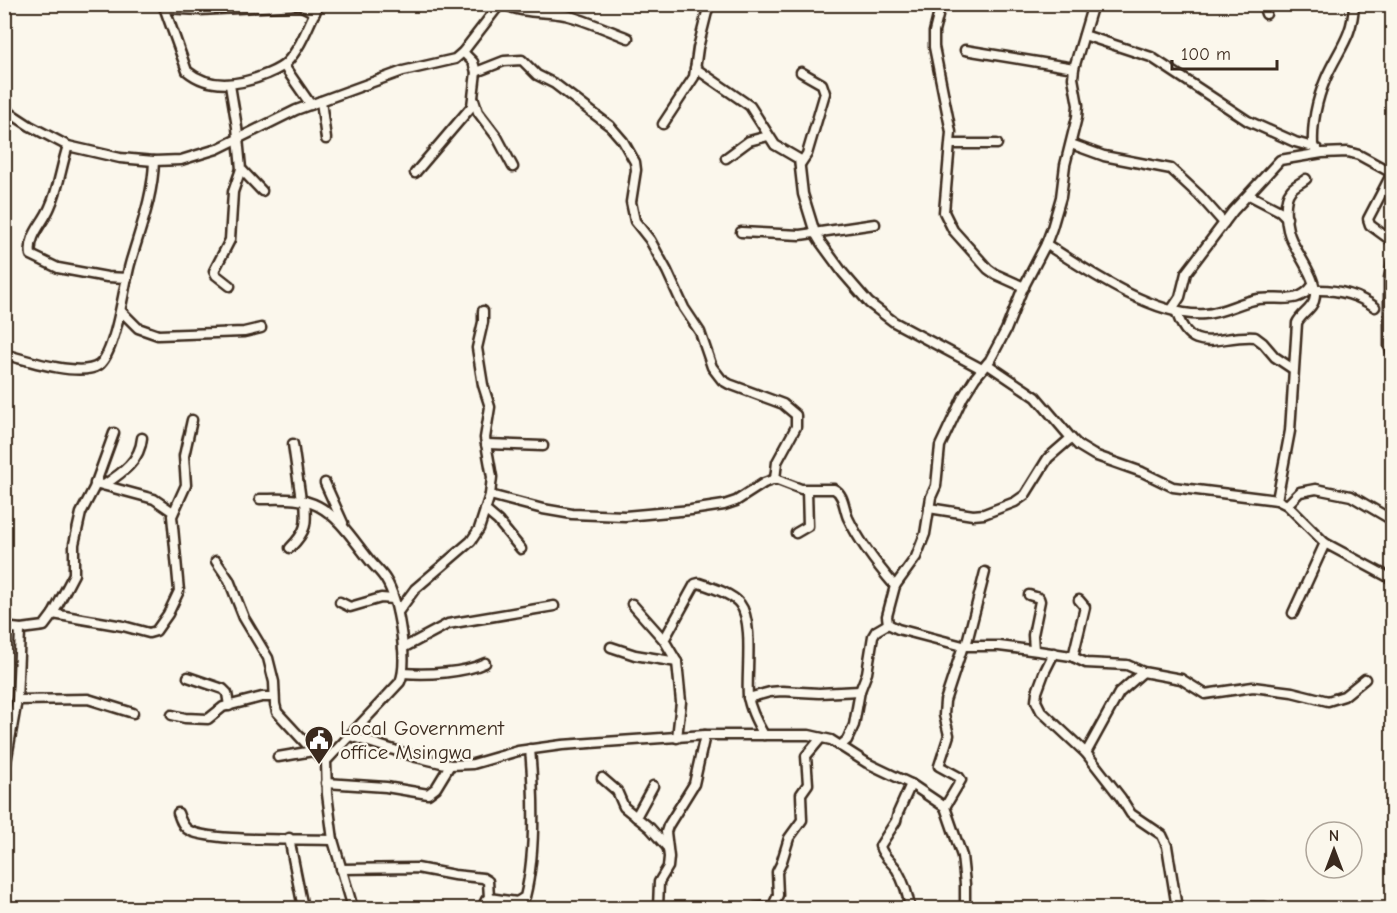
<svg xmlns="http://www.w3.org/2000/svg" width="1397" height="913" font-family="'Comic Neue',sans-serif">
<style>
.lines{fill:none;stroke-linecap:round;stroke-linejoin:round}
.minor-casing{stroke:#3b2a1e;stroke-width:13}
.tertiary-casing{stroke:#3b2a1e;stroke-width:15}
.minor{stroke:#fbf7ec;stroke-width:8}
.tertiary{stroke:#fbf7ec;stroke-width:10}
.labels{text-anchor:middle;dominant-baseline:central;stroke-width:5;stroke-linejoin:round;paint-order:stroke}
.poi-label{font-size:21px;fill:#3b2a1e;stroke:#fbf7ec;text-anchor:start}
</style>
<rect width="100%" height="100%" fill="#fbf7ec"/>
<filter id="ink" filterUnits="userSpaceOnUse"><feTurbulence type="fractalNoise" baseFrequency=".0167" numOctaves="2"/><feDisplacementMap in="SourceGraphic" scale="12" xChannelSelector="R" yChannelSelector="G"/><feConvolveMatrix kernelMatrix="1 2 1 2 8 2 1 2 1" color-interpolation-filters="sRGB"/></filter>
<g filter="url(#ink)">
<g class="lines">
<!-- minor casing -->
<g class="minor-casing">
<g id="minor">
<path d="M163 4 187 71C210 90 241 85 267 74 274 71 282 68 287 62 302 46 309 23 319 4"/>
<path d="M504 4C523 14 544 11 565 15 586 20 607 30 628 38"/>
<polyline points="941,4 934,32 934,47 951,132 944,212 953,230 988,269 995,274 1024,287"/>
<polyline points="1093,4 1074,68 1073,78 1078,105 1077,117 1065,165 1061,197 1052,228 1046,244 1022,290 1006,330 990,360 975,378 963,397 940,446 936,486 931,497 925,534 916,557 895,586 887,616 888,624 898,629 963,646 999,646 1038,651 1071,656 1086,663 1127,665 1143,672 1181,679 1205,694 1253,687 1292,692 1328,701 1344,696 1365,679"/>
<polyline points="1263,4 1266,14"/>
<polyline points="164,8 200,10 300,5 315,13"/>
<polyline points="1084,35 1151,57 1248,121 1295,142 1313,147"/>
<polyline points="965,50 1074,68"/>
<polyline points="284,66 311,105"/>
<polyline points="695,68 750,106 775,145 799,159 803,194 815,233 821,243 843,273 869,303 894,322 982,369"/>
<polyline points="476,72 504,61 522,60 537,75 555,84 610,126 623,141 635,162 636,170 631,202 635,221 650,240 667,271 684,308 700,332 712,367 722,380 729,384 783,404 796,415 796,427 777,462 775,479"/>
<polyline points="801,72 822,84 825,93 807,154 801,163"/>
<polyline points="230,85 237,127 241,169 233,192 230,240 214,271 216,275 230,286"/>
<polyline points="474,100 478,112 497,137 513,167"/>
<polyline points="321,101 326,139"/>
<polyline points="4,109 30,126 68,146 120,158 154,161 181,160 217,149 296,110 403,71 455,59 463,52 500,4"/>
<polyline points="663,124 694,77 698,48 709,4"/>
<polyline points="951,144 997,144"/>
<polyline points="1071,144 1104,156 1171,169 1200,196 1224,223"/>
<path d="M68 146C61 166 59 188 50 207 43 224 28 235 31 255L58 268 107 277 127 278"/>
<path d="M1317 149 1313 147C1312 124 1317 99 1326 78 1338 50 1353 37 1354 4"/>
<polyline points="726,158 749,141 768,136"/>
<polyline points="241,169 262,191"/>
<polyline points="415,173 472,106 476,72 473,62 463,52"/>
<polyline points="1392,173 1368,219 1370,225 1392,241"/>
<polyline points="1249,195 1280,211 1287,218"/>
<polyline points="741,232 800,235 875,224"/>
<path d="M1046 244C1086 270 1156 318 1205 314 1223 313 1240 302 1258 299 1279 296 1298 306 1313 285"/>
<polyline points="1392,262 1389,278 1389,346 1392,354"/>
<path d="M1314 290C1337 289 1357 294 1375 307"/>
<polyline points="1172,309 1180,297 1186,273 1233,211 1280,160 1322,153 1348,152 1359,155 1392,173"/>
<path d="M1176 310C1190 359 1219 334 1255 337L1263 343 1275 357 1293 369"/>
<polyline points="121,311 138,328 158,335 244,332 261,328"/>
<path d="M4 354C25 360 81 378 99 365 116 352 124 285 130 264 140 229 153 197 154 161"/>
<polyline points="987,364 1036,397 1071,438 1079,446 1094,455 1142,472 1173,487 1277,500 1287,505 1325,543 1392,579"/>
<polyline points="293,444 301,500"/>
<polyline points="486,444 543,446"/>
<polyline points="95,483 154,499 173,512"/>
<polyline points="325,483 343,523"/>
<path d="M104 485C122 473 140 461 142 438"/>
<path d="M490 495 543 509 572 514 625 516 691 510 724 505 736 501 764 483 775 479 801 489H834C844 494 844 509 848 518 860 543 877 565 895 586"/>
<path d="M260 499C280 499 301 497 318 506 341 518 355 543 371 562 376 568 382 573 386 580 398 599 409 661 400 682L326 761 327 794 333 840 353 908"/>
<path d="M1277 500 1290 431 1297 323C1301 314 1311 310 1314 301 1320 282 1299 257 1292 241 1286 229 1282 201 1291 190 1295 185 1301 183 1306 179"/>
<polyline points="1287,505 1300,492 1316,489 1351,496 1392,520"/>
<polyline points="929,508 973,515 984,514 1015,502 1025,495 1048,458 1071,438"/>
<polyline points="485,510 498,521 521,549"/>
<polyline points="796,533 808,526 807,490"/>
<path d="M290 548C307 531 307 524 305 501"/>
<polyline points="216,561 229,580 244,618 268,658 274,682 275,704 277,712 313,751 326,761"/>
<polyline points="1029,595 1039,598 1040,601 1033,635 1034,650"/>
<polyline points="340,602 350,607 381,598 393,599"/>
<polyline points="632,604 664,640"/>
<polyline points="398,612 415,589 471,541 479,529 490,495 492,477 485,438 490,407 483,385 477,348 483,322 483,311"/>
<polyline points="1293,613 1325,543"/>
<polyline points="53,614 123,626 149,633 156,631 168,614 179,591 172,516 186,485 184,456 192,420"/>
<polyline points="4,627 21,629"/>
<polyline points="963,646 945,701 944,715 949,735 939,766 959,777 961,780 945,807 962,856 965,884 965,908"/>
<polyline points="966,646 985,572"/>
<polyline points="611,647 635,655 677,662"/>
<polyline points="403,648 448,624 554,606"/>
<polyline points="1054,653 1044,673 1037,692 1036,701 1041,711 1086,753 1121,798 1131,814 1162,835 1167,846 1177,908"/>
<polyline points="1073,657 1085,607 1079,600"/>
<path d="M403 673C427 675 464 673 485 663"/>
<polyline points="188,677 223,689 227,693 229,706"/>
<polyline points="748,698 770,692 782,691 819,693 860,691"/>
<polyline points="17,700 88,699 133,713"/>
<polyline points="172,715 185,718 208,719 223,707 262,697 274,697"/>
<polyline points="350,736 416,757 450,765 473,764 518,751 562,745 705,735 809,735 831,740 867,763 911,784 945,807"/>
<path d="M677 738 681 702 677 662 664 640 695 584 699 583C711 587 733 594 740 604 754 622 746 674 748 696 750 710 757 723 764 735"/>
<polyline points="840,746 847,740 854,725 860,691 867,673 873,636 876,631 888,624"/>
<polyline points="1086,753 1119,693 1143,672"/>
<polyline points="278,757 313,751"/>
<polyline points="4,774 17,700 20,631 21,629 44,626 53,614 74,574 74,544 81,513 94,488 114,433"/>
<polyline points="602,778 617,791 624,807 650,828 667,847"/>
<polyline points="326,783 386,787 428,794 436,788 450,765"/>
<path d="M178 813C180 819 182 825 187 829 205 843 305 838 333 840"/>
<polyline points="636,817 653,786"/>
<polyline points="289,838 303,908"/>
<polyline points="341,869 417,868 454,875 483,878 488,881 489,898"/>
<path d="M482 908 486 900 489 898 517 902 525 897C536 853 534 794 530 749"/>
<polyline points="658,908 659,882 668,867 669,857 666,832 668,826 694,784 705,735"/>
<polyline points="755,908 773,906 778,895 777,872 781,864 789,838 802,820 801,794 808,784 806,756 821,738"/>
<path d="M910 908C908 895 904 882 897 870 892 862 882 856 880 846L896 821 898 813 911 784"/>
</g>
</g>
<!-- tertiary casing -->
<g class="tertiary-casing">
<polyline id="tertiary" points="1245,908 1265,908"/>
</g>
<!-- minor -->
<use href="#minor" class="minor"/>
<!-- tertiary -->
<use href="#tertiary" class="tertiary"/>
</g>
</g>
<!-- icons -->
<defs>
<g id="civic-pin" transform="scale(1.5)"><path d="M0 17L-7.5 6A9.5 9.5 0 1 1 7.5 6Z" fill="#3b2a1e" stroke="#fbf7ec"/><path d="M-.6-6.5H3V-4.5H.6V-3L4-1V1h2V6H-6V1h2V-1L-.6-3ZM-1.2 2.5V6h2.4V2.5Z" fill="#fff"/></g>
</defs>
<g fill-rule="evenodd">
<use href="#civic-pin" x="319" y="740"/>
</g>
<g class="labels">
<!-- poi labels -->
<g class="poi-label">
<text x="340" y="728">Local Government<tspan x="340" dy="24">office Msingwa</tspan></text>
</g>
</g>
<!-- margin -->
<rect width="1397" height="913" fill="none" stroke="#fbf7ec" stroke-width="24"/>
<rect x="12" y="12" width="1373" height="889" fill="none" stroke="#3b2a1e" stroke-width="2" filter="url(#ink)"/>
<!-- north arrow -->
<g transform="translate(1334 850)"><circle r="28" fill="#fbf7ec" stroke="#aea59a" stroke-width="1.5"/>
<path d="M0-4.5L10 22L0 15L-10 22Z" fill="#3b2a1e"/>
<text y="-9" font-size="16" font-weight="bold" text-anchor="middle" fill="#3b2a1e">N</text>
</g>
<!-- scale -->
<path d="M1172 60v9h105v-9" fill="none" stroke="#3b2a1e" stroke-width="3"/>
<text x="1181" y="60" font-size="18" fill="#3b2a1e" stroke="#fbf7ec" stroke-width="4.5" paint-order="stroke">100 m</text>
</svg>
